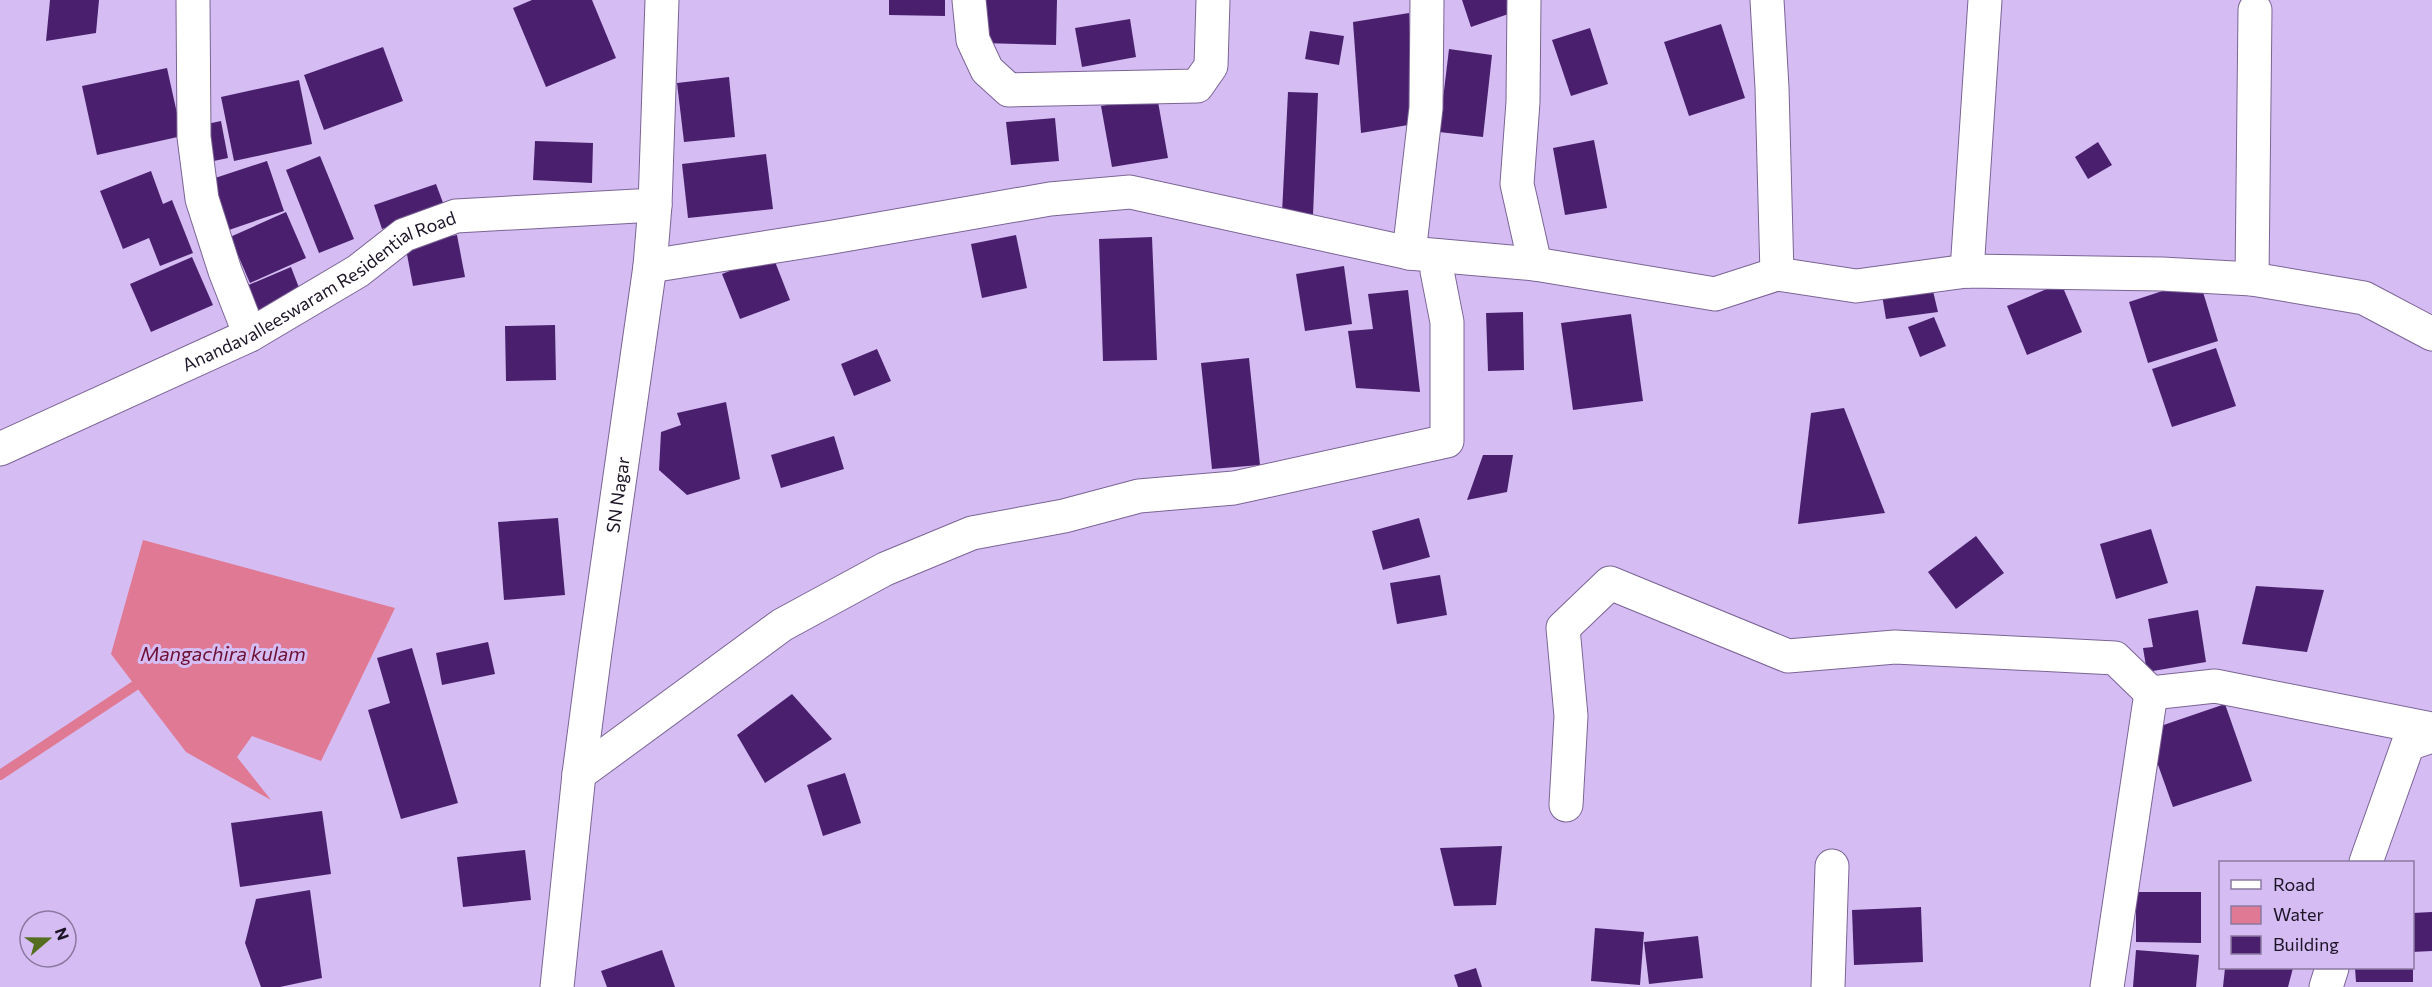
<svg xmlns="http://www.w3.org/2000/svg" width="2432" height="987" font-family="Commissioner,sans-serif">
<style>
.water{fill:#e07993}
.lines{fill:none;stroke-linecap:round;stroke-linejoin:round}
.stream{stroke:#e07993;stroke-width:10}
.building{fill:#4a206e}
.minor-casing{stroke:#7b6495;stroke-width:35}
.minor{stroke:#fff;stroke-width:33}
.labels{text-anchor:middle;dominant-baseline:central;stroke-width:6;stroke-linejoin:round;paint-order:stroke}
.street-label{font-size:18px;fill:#1c1326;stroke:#d5bdf3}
.water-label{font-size:20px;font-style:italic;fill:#6d0f32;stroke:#d5bdf3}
</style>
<rect width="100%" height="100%" fill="#d5bdf3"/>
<!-- water -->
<polygon class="water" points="143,540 395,608 321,761 252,736 237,757 271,800 186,752 111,654"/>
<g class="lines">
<!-- stream -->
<polyline class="stream" points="0,775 148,677"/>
</g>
<!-- building -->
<g class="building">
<polygon points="50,0 99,0 96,33 46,41"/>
<polygon points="532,0 592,0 616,58 546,87 513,8"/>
<polygon points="889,0 945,0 945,16 889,15"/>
<polygon points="984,0 1057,0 1056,45 982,43"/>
<polygon points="1462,0 1513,0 1517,11 1471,27"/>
<polygon points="1409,13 1414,124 1361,133 1353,22"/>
<polygon points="1130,19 1136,57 1082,67 1075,28"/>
<polygon points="1721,24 1745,98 1689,116 1664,42"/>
<polygon points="1590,28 1608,84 1571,96 1552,40"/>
<polygon points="1310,31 1344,36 1339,65 1305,59"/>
<polygon points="383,47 403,101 324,130 304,75"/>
<polygon points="1449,49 1492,55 1483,137 1439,132"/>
<polygon points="167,68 182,136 97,155 82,86"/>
<polygon points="729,77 735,137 684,142 677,83"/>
<polygon points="299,80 312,144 234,161 221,97"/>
<polygon points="1288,92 1318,93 1313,215 1282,213"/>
<polygon points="1157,96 1168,158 1112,167 1101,106"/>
<polygon points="1055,118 1059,161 1011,165 1006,122"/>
<polygon points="221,121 228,158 209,162 202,125"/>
<polygon points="1594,140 1607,208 1565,215 1553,148"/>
<polygon points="535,141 593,143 592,183 533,180"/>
<polygon points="2098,142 2112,165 2088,179 2075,157"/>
<polygon points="766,154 773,209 688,218 682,164"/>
<polygon points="320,156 354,239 319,253 286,170"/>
<polygon points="267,161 284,211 226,231 209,180"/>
<polygon points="151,171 163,204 172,200 193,253 160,266 149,238 123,249 100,191"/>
<polygon points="436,184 445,208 382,229 374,205"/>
<polygon points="286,212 306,258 250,283 230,237"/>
<polygon points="457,235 465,277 413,286 405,244"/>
<polygon points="1016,235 1027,288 982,298 971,244"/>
<polygon points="1152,237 1157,360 1103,361 1099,239"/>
<polygon points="772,254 790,300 740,319 722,274"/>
<polygon points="192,257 213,305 151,332 130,284"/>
<polygon points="1344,266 1352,324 1305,331 1296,274"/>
<polygon points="291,267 303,298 251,319 239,289"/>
<polygon points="2199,279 2218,341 2148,363 2129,302"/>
<polygon points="2061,283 2082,332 2027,355 2007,306"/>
<polygon points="1408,290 1420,392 1356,388 1348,331 1373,329 1368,294"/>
<polygon points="1933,291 1938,312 1886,319 1882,295"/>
<polygon points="1523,312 1524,370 1488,371 1486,313"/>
<polygon points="1631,314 1643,401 1573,410 1561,323"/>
<polygon points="1934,317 1946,346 1920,357 1908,327"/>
<polygon points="555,325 556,380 506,381 505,326"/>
<polygon points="2216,348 2236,406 2172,427 2152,369"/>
<polygon points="877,349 891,381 854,396 841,364"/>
<polygon points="1249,358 1260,465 1212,469 1201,363"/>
<polygon points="726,402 740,479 687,495 659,470 661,432 681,425 677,413"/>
<polygon points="1844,408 1885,513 1798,524 1811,413"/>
<polygon points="834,436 844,469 781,488 771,455"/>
<polygon points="1483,455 1513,455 1507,492 1467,500"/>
<polygon points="558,518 565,595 504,600 498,522"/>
<polygon points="1419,518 1430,557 1383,570 1372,531"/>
<polygon points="2151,529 2168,583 2116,599 2100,544"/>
<polygon points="1976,536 2004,573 1956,609 1928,572"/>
<polygon points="1440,575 1447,615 1397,624 1390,583"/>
<polygon points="2256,586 2324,590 2307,652 2242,644"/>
<polygon points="2198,610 2206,662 2147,672 2143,648 2153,647 2148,619"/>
<polygon points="488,642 495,674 442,685 436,653"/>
<polygon points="412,648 458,803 401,819 368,710 390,703 377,658"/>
<polygon points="792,694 832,739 765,783 737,735"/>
<polygon points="2225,704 2252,781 2173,807 2146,731"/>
<polygon points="845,773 861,823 823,836 807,785"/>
<polygon points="322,811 331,874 240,887 231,823"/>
<polygon points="1502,846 1496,905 1454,906 1440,848"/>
<polygon points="525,850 531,900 463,907 457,857"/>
<polygon points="310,890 322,978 280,987 261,987 245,943 256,899"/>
<polygon points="2136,892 2201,892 2201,943 2136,942"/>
<polygon points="1921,907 1923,962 1854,965 1852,910"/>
<polygon points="2432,912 2432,951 2412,952 2412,913"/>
<polygon points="1595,928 1644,932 1640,985 1591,981"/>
<polygon points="1698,936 1703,978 1649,984 1644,942"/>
<polygon points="662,950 675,987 607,987 601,971"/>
<polygon points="2136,950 2199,955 2196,987 2133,987"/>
<polygon points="1476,968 1482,987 1458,987 1454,975"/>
<polygon points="2225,968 2293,968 2288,987 2223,987"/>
<polygon points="2355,968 2413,968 2413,982 2356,982"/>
</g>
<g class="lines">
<!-- minor casing -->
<g class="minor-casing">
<g id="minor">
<polyline points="193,0 194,137 202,199 225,271 250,335"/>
<polyline points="969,0 973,40 987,70 1009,90 1197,86 1211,66 1213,0"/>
<polyline points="1524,0 1523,102 1517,184 1535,264"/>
<polyline points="1767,0 1772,88 1777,274"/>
<polyline points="1409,253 1426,108 1427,0"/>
<polyline points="650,266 833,237 1050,199 1130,192 1409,253 1535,264 1715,294 1777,274 1856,286 1967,271 2162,274 2252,279 2364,298 2432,334"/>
<polyline points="1967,271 1985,0"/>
<polyline points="2252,279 2255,10"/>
<path id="s1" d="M0 449 250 335 358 271 404 235 456 216 655 205"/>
<polyline points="2151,693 2215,686 2432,729"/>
<polyline points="579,774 782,625 885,569 972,533 1064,516 1139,496 1234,488 1447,441 1447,322 1437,271 1438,256"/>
<polyline points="1566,805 1571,716 1563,628 1610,583 1788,656 1895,647 2115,658 2151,693"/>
<polyline points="2366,862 2408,744 2432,736"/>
<path id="s2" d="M557 987 579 774 595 652 650 266 655 205 662 0"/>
<polyline points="1828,987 1832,866"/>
<polyline points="2107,987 2151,693"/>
<polyline points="2326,987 2332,968"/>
</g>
</g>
<!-- minor -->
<use href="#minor" class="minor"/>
</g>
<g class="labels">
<!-- street labels -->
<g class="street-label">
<text stroke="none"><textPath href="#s1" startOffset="357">Anandavalleeswaram Residential Road</textPath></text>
<text stroke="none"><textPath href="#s2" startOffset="496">SN Nagar</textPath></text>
</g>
<!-- water labels -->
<g class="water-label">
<text x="223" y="653">Mangachira kulam</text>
</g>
</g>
<!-- legend -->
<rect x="2219" y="861" width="195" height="108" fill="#d5bdf3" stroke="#8b79a1" stroke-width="1.5"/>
<rect x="2231" y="880" width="30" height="9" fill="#ffffff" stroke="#8b79a1" stroke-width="1.5"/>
<text x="2273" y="891" font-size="18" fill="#1c1326">Road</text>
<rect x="2231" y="906" width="30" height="18" fill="#e07993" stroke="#8b79a1" stroke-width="1.5"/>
<text x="2273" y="921" font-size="18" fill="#1c1326">Water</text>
<rect x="2231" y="936" width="30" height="18" fill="#4a206e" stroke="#8b79a1" stroke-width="1.5"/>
<text x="2273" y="951" font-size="18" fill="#1c1326">Building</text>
<!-- north arrow -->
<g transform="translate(48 939) rotate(70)"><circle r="28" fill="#d5bdf3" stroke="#8b79a1" stroke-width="1.5"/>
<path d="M0-4.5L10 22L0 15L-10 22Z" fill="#556d1e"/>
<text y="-9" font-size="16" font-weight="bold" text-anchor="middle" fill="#1c1326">N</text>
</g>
</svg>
